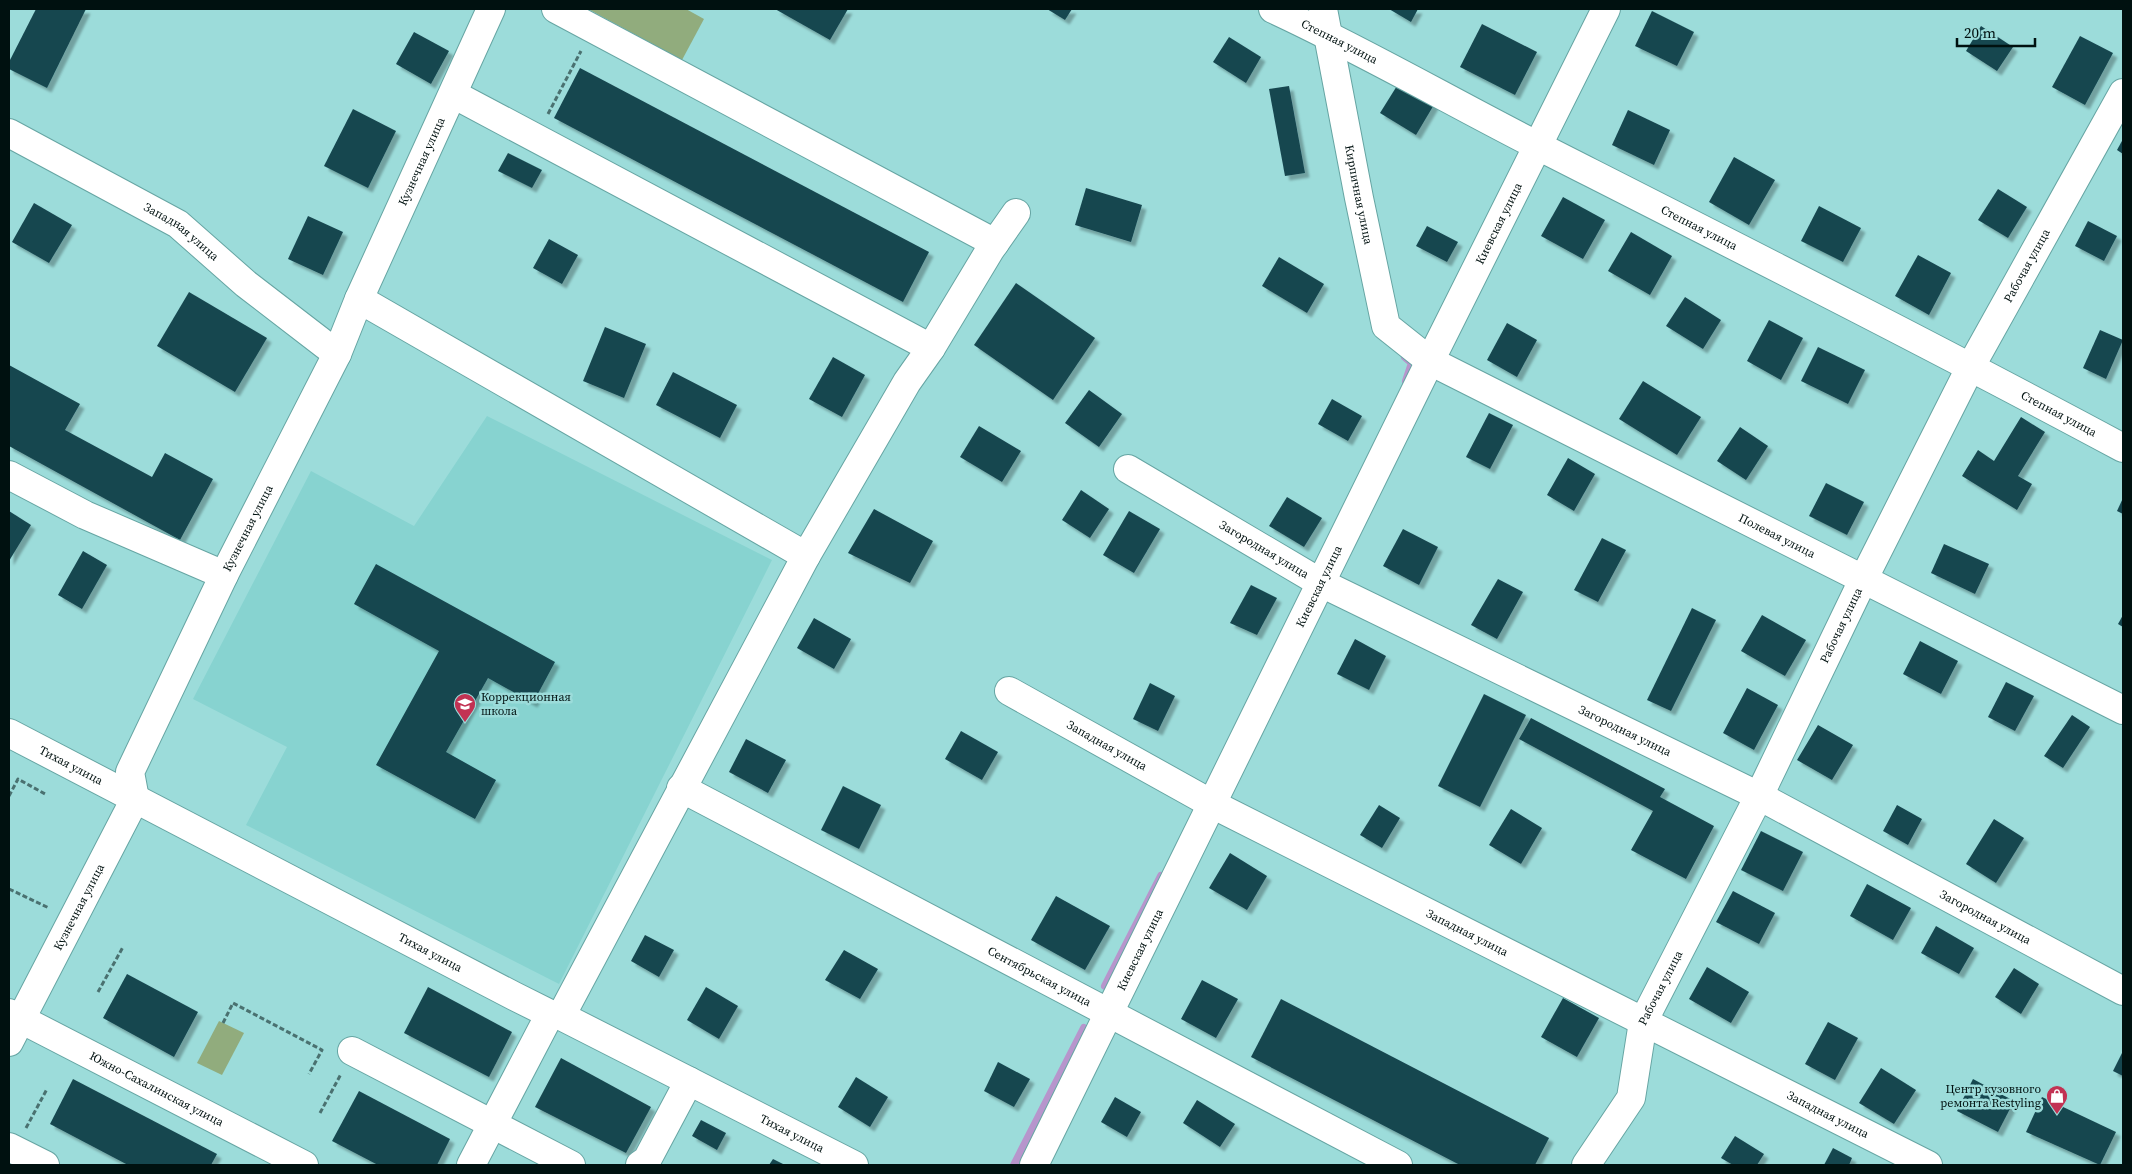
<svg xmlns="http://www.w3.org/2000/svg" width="2132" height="1174" font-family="'Source Serif 4',serif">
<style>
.built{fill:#87d3d0}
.green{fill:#91ac7d}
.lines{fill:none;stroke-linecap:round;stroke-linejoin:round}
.stream{stroke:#b795cc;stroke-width:8}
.building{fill:#17464f;filter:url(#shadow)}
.minor-casing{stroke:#66a5a3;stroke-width:30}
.path{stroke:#4a7170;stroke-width:3;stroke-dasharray:5 2.5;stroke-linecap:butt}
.minor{stroke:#fff;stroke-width:28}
.labels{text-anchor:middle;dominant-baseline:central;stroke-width:5;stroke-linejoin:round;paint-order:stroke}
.street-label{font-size:12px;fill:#001110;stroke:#9cdcda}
.poi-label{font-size:12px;fill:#001110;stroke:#9cdcda;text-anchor:start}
</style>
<defs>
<filter id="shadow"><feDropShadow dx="4.5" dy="4.5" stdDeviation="1" flood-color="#0004"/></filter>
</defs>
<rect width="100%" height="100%" fill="#9cdcda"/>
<!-- built -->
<polygon class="built" points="487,416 772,560 559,984 246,825 287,747 193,699 311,471 414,526"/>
<!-- green -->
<g class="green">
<polygon points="588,9 686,9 704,19 682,60"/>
<polygon points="219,1021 244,1033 222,1075 197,1063"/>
</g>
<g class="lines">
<!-- stream -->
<g class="stream">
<polyline points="1405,357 1412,363 1406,381"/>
<polyline points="1105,986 1161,876"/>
<polyline points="1014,1165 1084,1028"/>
</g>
</g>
<!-- building -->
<g class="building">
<polygon points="36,9 86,9 47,88 9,69 9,62"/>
<polygon points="775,9 848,9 830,40"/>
<polygon points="1047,9 1072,9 1065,20"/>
<polygon points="1389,9 1418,9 1411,22"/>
<polygon points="1652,11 1694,32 1677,66 1635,46"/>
<polygon points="1482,24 1537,52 1515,95 1460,67"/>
<polygon points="1981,26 2013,47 1997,71 1966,51"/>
<polygon points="414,32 449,51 431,84 396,64"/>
<polygon points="2080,36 2113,53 2085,105 2052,87"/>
<polygon points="1229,37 1261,57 1246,83 1213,62"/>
<polygon points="580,68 929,252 903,302 554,118"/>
<polygon points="1400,81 1435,103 1416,135 1380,113"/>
<polygon points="1289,86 1305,173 1285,176 1269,89"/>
<polygon points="353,109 396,131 368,188 324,166"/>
<polygon points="1628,110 1670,130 1654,165 1612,145"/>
<polygon points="2123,139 2123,154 2117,150"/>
<polygon points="508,153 542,170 532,188 498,171"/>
<polygon points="1734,157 1775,180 1749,225 1709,202"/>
<polygon points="1086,188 1142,205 1131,242 1075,225"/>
<polygon points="1998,189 2027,207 2008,238 1978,220"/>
<polygon points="1563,197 1605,220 1583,259 1541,236"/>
<polygon points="34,203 72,225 49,263 12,242"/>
<polygon points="1819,206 1861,228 1843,262 1801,241"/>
<polygon points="308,216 343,232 323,275 288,259"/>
<polygon points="2088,221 2117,236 2104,261 2075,246"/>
<polygon points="1427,226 1458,242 1447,262 1416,246"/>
<polygon points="1631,232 1672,256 1650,295 1608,271"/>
<polygon points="549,239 578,255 562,284 533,268"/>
<polygon points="1918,255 1951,273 1929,315 1895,296"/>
<polygon points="1279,257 1324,284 1307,313 1262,286"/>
<polygon points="1016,283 1095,338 1053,400 974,345"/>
<polygon points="189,292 267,338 235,392 157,346"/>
<polygon points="1685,297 1721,320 1703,349 1666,326"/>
<polygon points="1769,320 1803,338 1781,380 1747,361"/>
<polygon points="1507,323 1537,340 1517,377 1487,360"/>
<polygon points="605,327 646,344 624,398 583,381"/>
<polygon points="2100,330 2123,340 2106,379 2083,368"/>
<polygon points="1818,347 1865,370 1848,404 1801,381"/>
<polygon points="833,357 865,375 842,417 809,399"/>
<polygon points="9,365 80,404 65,430 152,477 165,453 213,479 180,540 9,446"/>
<polygon points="673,372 737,405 720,438 656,405"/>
<polygon points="1643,381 1701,417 1677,455 1619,419"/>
<polygon points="1089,390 1122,414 1099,447 1065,423"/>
<polygon points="1332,399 1362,416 1348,441 1318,424"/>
<polygon points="1489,413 1513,425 1490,469 1466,457"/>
<polygon points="2021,417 2045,432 2018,476 2032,484 2017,510 1962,476 1978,450 1994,461"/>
<polygon points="979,426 1021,451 1002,482 960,457"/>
<polygon points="1740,427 1768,446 1746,480 1717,461"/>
<polygon points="1568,458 1595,474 1574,511 1547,495"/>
<polygon points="1826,483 1864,502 1847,535 1809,516"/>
<polygon points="1081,490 1109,509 1090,538 1062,520"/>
<polygon points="1287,497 1322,518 1304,547 1269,526"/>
<polygon points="2123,498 2123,514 2117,511"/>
<polygon points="874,509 933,541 910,583 848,553"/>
<polygon points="9,511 31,525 9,561"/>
<polygon points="1129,511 1160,529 1134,573 1103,555"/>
<polygon points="1403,529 1438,547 1419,585 1383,566"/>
<polygon points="1602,538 1626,550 1598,602 1574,590"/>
<polygon points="1944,544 1989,564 1975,594 1931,573"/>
<polygon points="83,551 107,565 82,609 58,595"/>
<polygon points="376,564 555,662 533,703 488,678 446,752 496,780 475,819 376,765 439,651 354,604"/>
<polygon points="1498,579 1523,592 1497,639 1471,625"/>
<polygon points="1251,585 1277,598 1257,635 1230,623"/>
<polygon points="1692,608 1716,620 1671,711 1647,700"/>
<polygon points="1762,615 1806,640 1785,676 1741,651"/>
<polygon points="2123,615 2123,627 2118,624"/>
<polygon points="814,618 851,639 834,669 797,648"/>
<polygon points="1355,639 1386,656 1369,690 1337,674"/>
<polygon points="1920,641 1958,661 1941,694 1903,674"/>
<polygon points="2006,682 2034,696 2015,731 1988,717"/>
<polygon points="1150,683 1175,696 1158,731 1133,719"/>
<polygon points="1747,688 1778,705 1754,750 1723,733"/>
<polygon points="1484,694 1526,715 1480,807 1438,786"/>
<polygon points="2072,715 2090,727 2063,768 2044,756"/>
<polygon points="1531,718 1665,789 1660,797 1714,826 1686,879 1631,850 1653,811 1519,739"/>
<polygon points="1818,725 1853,745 1832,780 1797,760"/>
<polygon points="961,731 998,752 982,780 945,759"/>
<polygon points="746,739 786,760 768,793 729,772"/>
<polygon points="843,786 881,805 859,849 821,830"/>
<polygon points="1379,805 1400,818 1382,848 1360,835"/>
<polygon points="1897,805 1922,819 1908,845 1883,831"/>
<polygon points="1511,809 1542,828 1521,864 1489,845"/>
<polygon points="1994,819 2024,838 1996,883 1966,864"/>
<polygon points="1761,831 1803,852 1783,891 1741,870"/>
<polygon points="1230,853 1267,876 1247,910 1209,888"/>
<polygon points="1867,884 1911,908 1893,940 1850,916"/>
<polygon points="1733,891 1775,913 1759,944 1716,922"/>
<polygon points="1056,896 1110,926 1085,970 1031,940"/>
<polygon points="1936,926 1974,948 1959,974 1921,953"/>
<polygon points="645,935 674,950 659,977 631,961"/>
<polygon points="844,950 878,969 860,999 825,980"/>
<polygon points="1707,967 1749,992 1731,1023 1689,999"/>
<polygon points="2014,968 2039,984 2021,1014 1995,997"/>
<polygon points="127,974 198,1012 174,1057 103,1018"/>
<polygon points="1202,980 1238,999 1216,1038 1181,1019"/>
<polygon points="428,987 512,1032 489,1077 404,1033"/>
<polygon points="706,987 738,1006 719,1039 687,1020"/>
<polygon points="1563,998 1599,1018 1577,1057 1541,1037"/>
<polygon points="1281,999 1549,1138 1535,1165 1460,1165 1251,1057"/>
<polygon points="1828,1022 1858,1038 1835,1080 1805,1064"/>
<polygon points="2123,1051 2123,1076 2113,1071"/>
<polygon points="561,1058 651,1107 626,1153 535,1107"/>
<polygon points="998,1062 1030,1079 1014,1107 984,1091"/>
<polygon points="1881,1068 1916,1090 1894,1124 1859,1103"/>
<polygon points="856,1077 888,1097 870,1127 838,1107"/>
<polygon points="73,1079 217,1154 211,1165 128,1165 50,1124"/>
<polygon points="1973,1079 2014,1101 1998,1132 1957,1111"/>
<polygon points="359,1091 450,1139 437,1165 378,1165 332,1141"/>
<polygon points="1115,1097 1141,1112 1127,1137 1101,1122"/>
<polygon points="2042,1097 2116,1132 2100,1165 2026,1132"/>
<polygon points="1197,1100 1235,1124 1220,1147 1183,1123"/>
<polygon points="701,1120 726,1133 717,1150 692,1136"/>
<polygon points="1735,1136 1764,1154 1757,1165 1733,1165 1721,1158"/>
<polygon points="1833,1148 1852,1158 1849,1165 1824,1165"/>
<polygon points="773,1159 785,1165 769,1165"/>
</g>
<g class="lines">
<!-- minor casing -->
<g class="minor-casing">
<g id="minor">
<polyline points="556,9 995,243"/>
<path id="s1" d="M1273 9C1366 52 1455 104 1546 150 1739 248 1933 346 2123 448"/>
<path id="s2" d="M1323 9 1359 198 1386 326 1430 361 2123 710"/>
<polyline points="453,94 931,348"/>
<path id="s3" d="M9 133 178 224 246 284 337 354"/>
<polyline points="359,299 806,556"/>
<path id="s4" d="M1128 469 1321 583 1759 796 2123 991"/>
<polyline points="9,475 85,515 224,575"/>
<path id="s5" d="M1009 691 1212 804 1928 1165"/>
<path id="s6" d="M9 733 514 996 550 1014 561 1016 854 1165"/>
<path id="s7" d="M681 788 1398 1165"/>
<path id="s8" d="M9 1013 304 1165"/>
<polyline points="561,1016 806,556 907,382 931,348 990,250 1016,213"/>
<path id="s9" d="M9 1042 135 799 130 772 224 575 337 354 359 299 491 9"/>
<polyline points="352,1051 571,1165"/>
<polyline points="9,1147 45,1165"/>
<polyline points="471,1165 550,1014"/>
<polyline points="640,1165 647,1160 689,1081"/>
<path id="s10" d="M1034 1165 1430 361 1606 9"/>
<path id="s11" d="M1586 1165 1631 1098 1643 1022 1759 796 1863 580 1971 366 2123 93"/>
</g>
</g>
<!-- path -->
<g class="path">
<polyline points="548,114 581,51"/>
<polyline points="9,796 18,779 47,795"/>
<polyline points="9,889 49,908"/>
<polyline points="98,992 123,947"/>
<polyline points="223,1023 233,1003 322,1050 309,1074"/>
<polyline points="320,1113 341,1074"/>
<polyline points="26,1128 47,1089"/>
</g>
<!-- minor -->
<use href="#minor" class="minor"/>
</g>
<!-- icons -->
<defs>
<g id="school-pin" transform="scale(1.125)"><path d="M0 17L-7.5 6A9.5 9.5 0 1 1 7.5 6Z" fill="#c23253" stroke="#9cdcda"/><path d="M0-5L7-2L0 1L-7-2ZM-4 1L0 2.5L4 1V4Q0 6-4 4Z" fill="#fff"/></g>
<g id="shop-pin" transform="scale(1.125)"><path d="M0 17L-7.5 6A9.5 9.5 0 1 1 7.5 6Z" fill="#c23253" stroke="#9cdcda"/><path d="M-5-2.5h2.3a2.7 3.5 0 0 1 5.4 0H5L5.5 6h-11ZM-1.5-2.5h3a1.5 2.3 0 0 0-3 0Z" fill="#fff"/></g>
</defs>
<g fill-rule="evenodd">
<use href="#school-pin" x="465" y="704"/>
<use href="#shop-pin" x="2057" y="1096"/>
</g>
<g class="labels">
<!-- street labels -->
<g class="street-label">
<text stroke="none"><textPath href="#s1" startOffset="74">Степная улица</textPath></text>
<text stroke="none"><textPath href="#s9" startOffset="978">Кузнечная улица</textPath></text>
<text stroke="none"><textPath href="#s2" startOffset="189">Кирпичная улица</textPath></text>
<text stroke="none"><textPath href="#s10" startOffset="1050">Киевская улица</textPath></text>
<text stroke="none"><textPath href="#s1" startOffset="479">Степная улица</textPath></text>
<text stroke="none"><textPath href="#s3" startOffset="199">Западная улица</textPath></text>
<text stroke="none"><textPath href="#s11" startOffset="1006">Рабочая улица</textPath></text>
<text stroke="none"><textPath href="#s1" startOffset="884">Степная улица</textPath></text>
<text stroke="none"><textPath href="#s9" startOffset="572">Кузнечная улица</textPath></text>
<text stroke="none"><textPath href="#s2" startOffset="768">Полевая улица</textPath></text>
<text stroke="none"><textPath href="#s4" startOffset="158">Загородная улица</textPath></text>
<text stroke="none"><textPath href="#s10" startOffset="645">Киевская улица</textPath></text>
<text stroke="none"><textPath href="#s11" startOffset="601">Рабочая улица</textPath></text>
<text stroke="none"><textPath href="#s4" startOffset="562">Загородная улица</textPath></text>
<text stroke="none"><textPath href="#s5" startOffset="112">Западная улица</textPath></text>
<text stroke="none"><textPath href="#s6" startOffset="70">Тихая улица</textPath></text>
<text stroke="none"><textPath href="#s9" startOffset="152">Кузнечная улица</textPath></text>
<text stroke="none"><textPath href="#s4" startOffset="968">Загородная улица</textPath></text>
<text stroke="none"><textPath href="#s5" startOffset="518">Западная улица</textPath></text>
<text stroke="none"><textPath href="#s10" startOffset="240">Киевская улица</textPath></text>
<text stroke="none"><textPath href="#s6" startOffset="475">Тихая улица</textPath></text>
<text stroke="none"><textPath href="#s7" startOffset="405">Сентябрьская улица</textPath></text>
<text stroke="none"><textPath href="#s11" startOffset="196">Рабочая улица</textPath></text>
<text stroke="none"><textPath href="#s8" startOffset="166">Южно-Сахалинская улица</textPath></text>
<text stroke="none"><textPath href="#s5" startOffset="922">Западная улица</textPath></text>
<text stroke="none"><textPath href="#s6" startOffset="880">Тихая улица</textPath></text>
</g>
<!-- poi labels -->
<g class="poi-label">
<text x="481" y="697">Коррекционная<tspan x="481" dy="14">школа</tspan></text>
<text x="2041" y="1089" text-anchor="end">Центр кузовного<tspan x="2041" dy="14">ремонта Restyling</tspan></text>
</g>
</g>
<!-- border -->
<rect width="2132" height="1174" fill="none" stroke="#001110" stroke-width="20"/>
<!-- scale -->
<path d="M1957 38v8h78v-8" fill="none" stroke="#001110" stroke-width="2.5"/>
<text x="1964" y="38" font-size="15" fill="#001110" stroke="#9cdcda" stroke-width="4" paint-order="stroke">20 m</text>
</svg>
